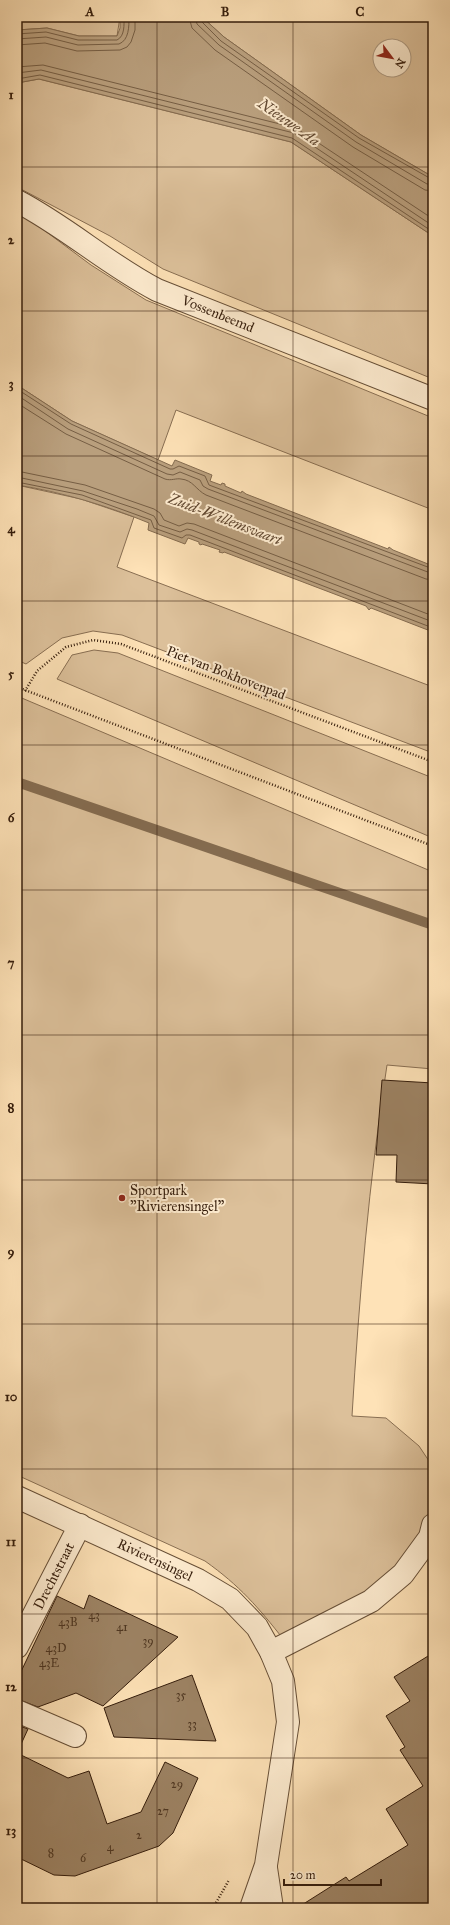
<svg xmlns="http://www.w3.org/2000/svg" width="450" height="1925" font-family="'IM FELL Great Primer',serif">
<style>
.green{fill:#dcc09a;stroke:#886e52;fill-rule:evenodd}
.water{fill:#b99f7d;stroke:#846b4f}
.lines{fill:none;stroke-linecap:round;stroke-linejoin:round}
.shore{stroke:#765e44;stroke-width:1}
.stream{stroke:#846b4f;stroke-width:10}
.building{fill:#9d8364;stroke:#341c0b}
.minor-casing{stroke:#664e36;stroke-width:24}
.path{stroke:#341c0b;stroke-width:2.5;stroke-dasharray:1 2;stroke-linecap:butt}
.minor{stroke:#feecd0;stroke-width:22}
.grid{fill:none;stroke:#341c0b;stroke-width:1;stroke-opacity:0.55}
.poi-dot{fill:#8f2418;stroke:#feecd0;stroke-width:1.5}
.labels{text-anchor:middle;dominant-baseline:central;stroke-width:4;stroke-linejoin:round;paint-order:stroke}
.number-label{font-size:12px;fill:#4e3621}
.street-label{font-size:14px;fill:#341c0b;stroke:#feecd0}
.poi-label{font-size:14px;fill:#341c0b;stroke:#feecd0;text-anchor:start}
.water-label{font-size:15px;font-style:italic;fill:#634a33;stroke:#feecd0}
.neatline{fill:none;stroke:#341c0b;stroke-width:1.5}
.grid-label{font-size:13px;text-anchor:middle;font-weight:bold;fill:#341c0b}
</style>
<rect width="100%" height="100%" fill="#fee2b7"/>
<filter id="stains"><feTurbulence type="fractalNoise" baseFrequency=".005" numOctaves="4"/><feColorMatrix values="0 0 0 0 .2 0 0 0 0 .09 0 0 0 0 .02 0 0 0 .5 -.17"/></filter>
<radialGradient id="worn" r=".72"><stop offset=".6" stop-color="#630" stop-opacity="0"/><stop offset="1" stop-color="#630" stop-opacity=".3"/></radialGradient>
<!-- green -->
<g class="green">
<polygon points="17,17 120,17 117,36 79,36 47,28 17,30"/>
<path d="M202 17H433V177L361 135 224 37ZM380 46H404V70H380Z"/>
<polygon points="39,79 291,142 433,236 433,379 163,269 110,236 17,187 17,83"/>
<polygon points="17,210 91,265 146,300 433,418 433,510 176,410 158,460 72,421 17,385"/>
<polygon points="17,485 81,499 134,517 117,567 433,687 433,753 122,635 93,631 62,638 26,664 17,660"/>
<polygon points="94,650 118,653 433,778 433,838 57,679 72,655"/>
<path d="M17 696 433 872V1069L387 1065C369 1181 359 1299 352 1416L386 1418 419 1446 433 1467V1522L388 1580 284 1640C258 1607 240 1586 205 1561L17 1475Z"/>
</g>
<!-- water -->
<g class="water">
<polygon points="120,17 202,17 224,37 361,135 433,177 433,236 291,142 39,79 17,83 17,30 47,28 79,36 117,36 120,28"/>
<path d="M17 385 72 421 172 466 175 460 212 475 210 481 221 485 222 483 225 484V486L241 493 242 491 246 494 388 549 389 547 393 550 433 566V632L371 608 369 610 366 606 224 552 223 553 219 552 220 550 202 544 201 545 199 544V542L188 538 185 544 148 530 149 523C108 506 62 492 17 485Z"/>
</g>
<g class="lines">
<!-- shore -->
<g class="shore">
<polyline points="189,17 192,28 215,50 353,147 425,190 433,191"/>
<polyline points="195,17 197,24 219,45 356,142 427,184 433,185"/>
<polyline points="200,17 201,21 221,41 359,138 433,180"/>
<path d="M17 34 46 32 78 40H117C125 36 124 25 124 17"/>
<path d="M17 39 46 37 78 45 119 44C129 40 129 27 129 17"/>
<polyline points="17,45 45,43 77,51 120,50 127,47 131,42 135,30 135,17"/>
<polyline points="17,67 43,65 296,128 433,219"/>
<polyline points="17,73 41,70 294,133 433,226"/>
<polyline points="17,79 40,75 292,138 433,232"/>
<polyline points="17,389 71,424 170,469 173,469 179,466 205,476 209,485 433,569"/>
<polyline points="17,395 68,429 167,474 173,475 180,472 200,480 203,486 208,489 433,574"/>
<path d="M17 403 66 434 165 479C171 481 176 478 181 479 193 480 196 490 206 495L426 579 433 580"/>
<polyline points="17,471 85,485 154,509 160,513 164,520 179,526 187,523 194,524 433,616"/>
<polyline points="17,477 83,491 137,509 154,516 159,525 180,532 187,529 192,530 433,622"/>
<polyline points="17,482 82,495 151,520 154,528 182,538 186,535 190,535 433,628"/>
</g>
<!-- stream -->
<polyline class="stream" points="17,782 433,925"/>
</g>
<!-- building -->
<g class="building">
<polygon points="382,1080 433,1083 433,1184 396,1182 397,1155 376,1155"/>
<polygon points="89,1595 178,1637 103,1706 76,1693 38,1707 17,1699 17,1680 57,1596 84,1609"/>
<polygon points="433,1653 433,1908 297,1908 346,1877 349,1881 408,1845 386,1809 423,1786 400,1750 405,1747 386,1716 410,1701 394,1677"/>
<polygon points="192,1675 216,1741 114,1737 104,1708"/>
<polygon points="17,1725 28,1729 17,1753"/>
<polygon points="17,1753 68,1778 89,1771 107,1824 141,1812 165,1762 198,1778 173,1833 159,1846 75,1876 54,1875 17,1857"/>
</g>
<g class="lines">
<!-- minor casing -->
<g class="minor-casing">
<g id="minor">
<path d="M17 201C67 227 107 264 157 290L433 399"/>
<polyline points="17,1497 198,1580 230,1599 257,1627 271,1652 283,1681 288,1722 266,1865 251,1908"/>
<polyline points="17,1647 80,1525"/>
<polyline points="271,1652 371,1601 403,1574 430,1537 433,1525"/>
<polyline points="17,1711 75,1736"/>
<polyline points="266,1868 272,1908"/>
</g>
</g>
<!-- path -->
<g class="path">
<polyline points="17,687 433,846"/>
<polyline points="25,691 37,671 66,647 93,640 121,644 433,762"/>
<polyline points="213,1908 229,1880"/>
</g>
<!-- minor -->
<use href="#minor" class="minor"/>
</g>
<!-- grid -->
<path class="grid" d="M157 17V1908M293 17V1908M17 167H433M17 311H433M17 456H433M17 601H433M17 745H433M17 890H433M17 1035H433M17 1180H433M17 1324H433M17 1469H433M17 1614H433M17 1758H433"/>
<!-- markers -->
<circle class="poi-dot" cx="122" cy="1198" r="4"/>
<g class="labels">
<!-- number labels -->
<g class="number-label">
<text x="94" y="1615">43</text>
<text x="68" y="1622">43B</text>
<text x="122" y="1627">41</text>
<text x="148" y="1641">39</text>
<text x="56" y="1648">43D</text>
<text x="49" y="1663">43E</text>
<text x="181" y="1695">35</text>
<text x="192" y="1724">33</text>
<text x="177" y="1784">29</text>
<text x="163" y="1811">27</text>
<text x="139" y="1835">2</text>
<text x="110" y="1847">4</text>
<text x="51" y="1853">8</text>
<text x="83" y="1858">6</text>
</g>
<!-- street labels -->
<g class="street-label">
<text transform="translate(218 314) rotate(22)">Vossenbeemd</text>
<text transform="translate(226 673) rotate(21)">Piet van Bokhovenpad</text>
<text transform="translate(155 1560) rotate(25)">Rivierensingel</text>
<text transform="translate(54 1576) rotate(-63)">Drechtstraat</text>
</g>
<!-- poi labels -->
<g class="poi-label">
<text x="130" y="1190">Sportpark<tspan x="130" dy="16">"Rivierensingel"</tspan></text>
</g>
<!-- water labels -->
<g class="water-label">
<text transform="translate(289 122) rotate(35)">Nieuwe Aa</text>
<text transform="translate(225 519) rotate(21)">Zuid-Willemsvaart</text>
</g>
</g>
<!-- margin -->
<rect width="450" height="1925" fill="none" stroke="#fee2b7" stroke-width="44"/>
<!-- north arrow -->
<g transform="translate(392 58) rotate(122)"><circle r="19" fill="#feecd0" stroke="#ad9981"/>
<path d="M0-3L7 15L0 10L-7 15Z" fill="#8f2418"/>
<text y="-6" font-size="11" font-weight="bold" text-anchor="middle" fill="#341c0b">N</text>
</g>
<!-- scale -->
<path d="M284 1879v6h97v-6" fill="none" stroke="#341c0b" stroke-width="2"/>
<text x="290" y="1879" font-size="12" fill="#341c0b" stroke="#feecd0" stroke-width="3" paint-order="stroke">20 m</text>
<rect x="22" y="22" width="406" height="1881" class="neatline"/>
<g class="grid-label">
<text x="90" y="16">A</text>
<text x="225" y="16">B</text>
<text x="360" y="16">C</text>
<text x="11" y="99">1</text>
<text x="11" y="244">2</text>
<text x="11" y="388">3</text>
<text x="11" y="533">4</text>
<text x="11" y="678">5</text>
<text x="11" y="822">6</text>
<text x="11" y="967">7</text>
<text x="11" y="1112">8</text>
<text x="11" y="1256">9</text>
<text x="11" y="1401">10</text>
<text x="11" y="1546">11</text>
<text x="11" y="1691">12</text>
<text x="11" y="1835">13</text>
</g>
<rect width="100%" height="100%" filter="url(#stains)"/>
<rect width="100%" height="100%" fill="url(#worn)"/>
</svg>
